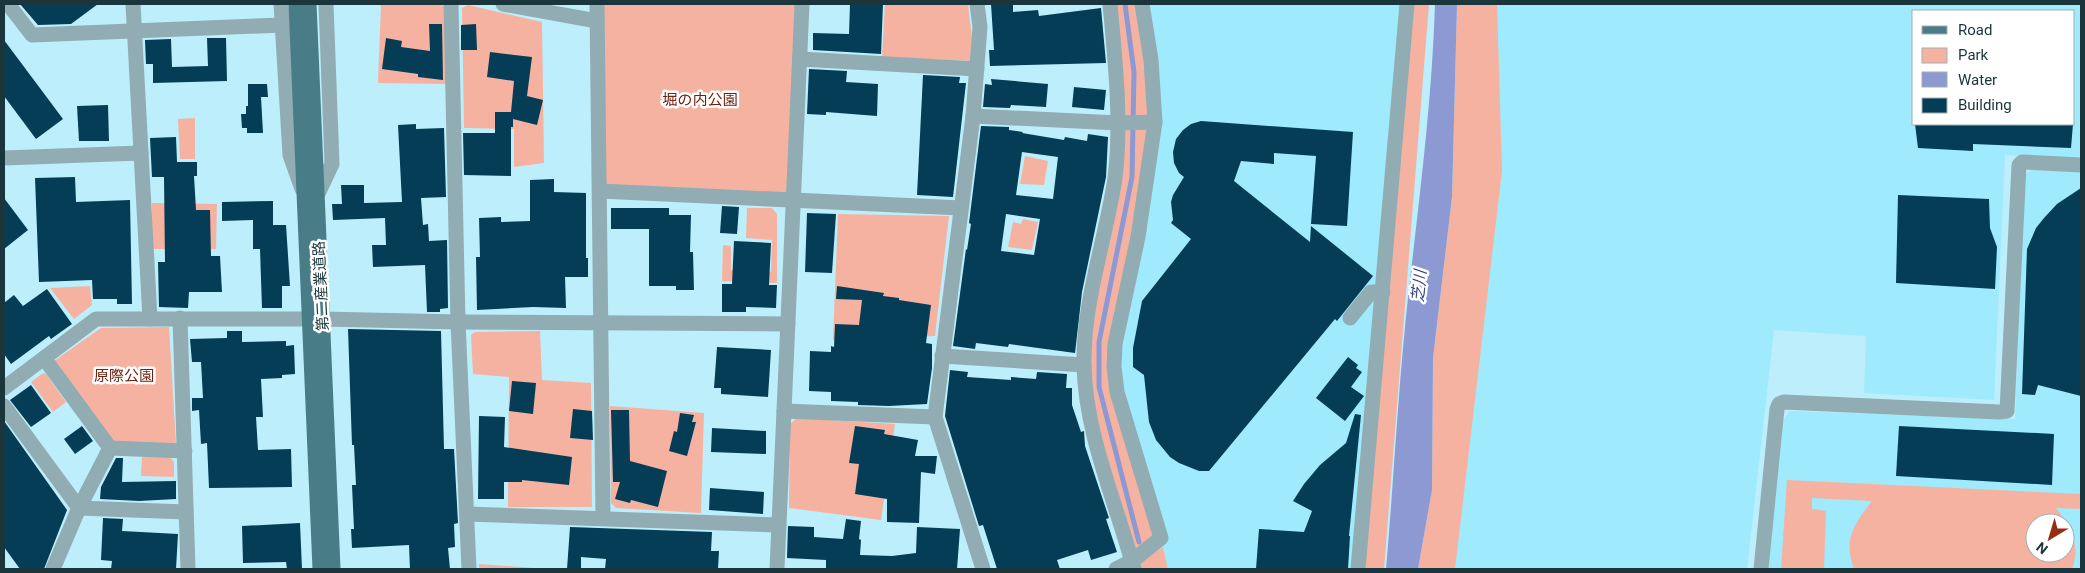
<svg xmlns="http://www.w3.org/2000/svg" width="2085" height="573" font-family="Roboto,'Noto Sans JP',sans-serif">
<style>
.built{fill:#9feafc;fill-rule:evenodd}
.green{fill:#f6b2a1;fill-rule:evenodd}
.water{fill:#8c99d2}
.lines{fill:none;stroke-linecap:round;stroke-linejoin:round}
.stream{stroke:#8c99d2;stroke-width:5}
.building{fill:#053d56;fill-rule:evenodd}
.minor{stroke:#91acb2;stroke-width:15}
.major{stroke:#487c87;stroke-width:15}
.labels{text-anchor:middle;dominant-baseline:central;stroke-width:5;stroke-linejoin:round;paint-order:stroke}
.park-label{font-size:15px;fill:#70210f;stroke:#fff}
.street-label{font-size:15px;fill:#1a353b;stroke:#fff}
.water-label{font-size:16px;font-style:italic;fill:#3a448a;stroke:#fff}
</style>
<rect width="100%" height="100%" fill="#bceffb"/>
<!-- built -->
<g class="built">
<polygon points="1143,4 1401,4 1353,569 1168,569 1161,538 1117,392"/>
<path d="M1479 4H2081V158L2005 155 1994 400 1864 393 1866 336 1774 330 1747 569H1455ZM1914 11H2074V124H1914Z"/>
<path d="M2031 170 2081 172V569H1768L1784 419 1790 411 2015 419 2024 176ZM2035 523H2065V553H2035Z"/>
</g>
<!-- green -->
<g class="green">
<polygon points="400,4 441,4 445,8 446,84 378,83 381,5"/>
<polygon points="597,4 802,4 794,201 600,191"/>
<polygon points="885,4 968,4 972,38 970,61 882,57"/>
<polygon points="1110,4 1142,4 1155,122 1114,367 1161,538 1132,561 1084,365 1115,177"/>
<polygon points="1412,4 1429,4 1384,569 1364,569"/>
<polygon points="1457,4 1497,4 1502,171 1455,569 1418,569 1432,490 1433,358 1452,197"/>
<polygon points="468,5 542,22 544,163 514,167 514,129 464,128 462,8"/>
<polygon points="195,118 195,159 180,159 178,119"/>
<polygon points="1025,156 1048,161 1044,185 1020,184"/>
<polygon points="152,203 217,204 216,249 152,249"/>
<polygon points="747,208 772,208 777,214 777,283 722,281 723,245 731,246 731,270 771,272 772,240 746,238"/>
<polygon points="838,214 949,216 935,336 833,340"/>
<polygon points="1023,219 1038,222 1032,250 1008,247 1013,222 1021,224"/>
<polygon points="90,286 92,305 74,319 50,288"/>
<polygon points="169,327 176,444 115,445 54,361 101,328"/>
<polygon points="540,331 542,380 591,383 592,507 508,507 509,377 473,374 471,335 475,332"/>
<polygon points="43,373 46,374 66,402 53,412 31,382"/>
<polygon points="610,406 704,413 701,513 616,508 611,503"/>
<polygon points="797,418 895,424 881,520 789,508 790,424"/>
<polygon points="169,456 174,462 174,477 141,476 142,457"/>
<path d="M1787 480 2081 494V509L2056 508C2071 526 2081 546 2072 569H1854C1843 539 1854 524 1872 501L1812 498V509L1826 511 1824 569H1781ZM2035 523H2065V553H2035Z"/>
<polygon points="1163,547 1168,569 1139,569 1142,560"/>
<polygon points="479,564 535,568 535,569 479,569"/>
</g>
<!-- water -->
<path class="water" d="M1435 4H1457L1452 197 1433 358 1432 490 1418 569H1386C1394 479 1398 388 1408 298 1419 200 1432 102 1435 4Z"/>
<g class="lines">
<!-- stream -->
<polyline class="stream" points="1125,4 1134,72 1132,177 1099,342 1099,387 1139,542"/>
</g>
<!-- building -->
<g class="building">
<polygon points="20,4 98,4 71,24 38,25"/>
<polygon points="850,4 883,4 881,54 813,50 813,33 849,34"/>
<polygon points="991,4 1013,4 1013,12 1038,10 1039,16 1101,8 1106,63 990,66 989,50 994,50"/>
<polygon points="429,24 442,24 443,80 418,77 418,74 382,69 386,38 402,41 401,47 430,51"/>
<polygon points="476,24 477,50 461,50 461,25"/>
<polygon points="207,38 226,38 227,81 153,83 153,64 146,64 145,40 171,39 172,67 208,66"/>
<polygon points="4,40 63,119 36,139 4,96"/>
<polygon points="490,52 532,57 527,96 543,100 537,125 513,119 513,127 511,127 511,176 464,175 463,133 495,133 495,112 511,112 514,81 487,77"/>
<polygon points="809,69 847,71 846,82 878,84 877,116 826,112 826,115 807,114"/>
<polygon points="923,75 960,77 959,83 966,83 953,197 917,195"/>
<polygon points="991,79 1048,84 1046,107 1011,105 1010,108 983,107 985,84 992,85"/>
<polygon points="248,84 267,84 268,97 261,97 263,133 247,133 247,128 242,128 241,114 246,114 246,106 248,106"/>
<polygon points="1074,87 1106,90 1104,110 1072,107"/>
<polygon points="108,105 109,141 79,141 77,106"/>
<polygon points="1201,121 1353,132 1347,226 1311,224 1316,156 1274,153 1274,164 1241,161 1234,181 1310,242 1311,226 1373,276 1337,321 1335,319 1209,471 1199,471 1179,463 1170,457 1156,440 1149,422 1144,375 1133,367 1133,348 1142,301 1191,239 1171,223 1173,220 1171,202 1173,195 1184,177 1179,173 1174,163 1173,152 1176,139 1183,130 1191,124"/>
<polygon points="416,124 416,129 444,128 446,197 421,198 423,225 428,224 429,241 447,240 448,308 440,309 440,312 427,312 425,265 373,267 372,245 386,245 385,218 333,220 332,204 342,204 341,185 364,185 364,203 402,202 398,125"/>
<polygon points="1915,124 2073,124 2071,148 1973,144 1973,151 1918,148"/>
<path d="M981 126 1009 127V130L1023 132 1022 133 1064 140 1065 137 1087 141 1088 134 1108 137 1106 177 1082 292 1075 353 1009 344 1008 347 976 343 975 349 953 346 966 249 967 250 971 224 969 223ZM1022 152 1058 157 1053 199 1016 195ZM1006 214 1040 219 1034 255 1001 251Z"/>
<polygon points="176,137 177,162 197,162 197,176 194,176 196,210 210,210 211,256 220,256 222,292 189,292 188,308 159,307 158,262 165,262 164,177 152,177 150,138"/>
<polygon points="75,177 76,202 130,200 132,304 117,304 117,299 93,299 92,280 39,282 35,178"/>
<polygon points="554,179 554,192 586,193 586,258 588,258 588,277 565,277 566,308 533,307 477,310 476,257 480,257 479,218 501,217 501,222 530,221 530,180"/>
<polygon points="2081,188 2081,396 2038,385 2035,395 2022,394 2027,249 2036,228 2044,218 2057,204"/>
<polygon points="1898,195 1989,199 1990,228 1997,247 1995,289 1896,283"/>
<polygon points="4,198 28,230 4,249"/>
<polygon points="273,201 273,225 286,225 290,286 282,286 282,308 262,308 260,249 253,249 253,220 222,221 222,202"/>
<polygon points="722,206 739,207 737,234 720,233"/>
<polygon points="611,208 669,208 669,215 691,215 690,252 693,252 694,290 676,290 676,286 649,286 649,229 611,229"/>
<polygon points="807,213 836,214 832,273 805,272"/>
<polygon points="734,241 771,243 769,285 777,285 776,308 746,307 746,312 722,312 722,284 732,284"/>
<polygon points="837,286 884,293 883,296 899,298 899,300 931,305 926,343 932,344 932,368 927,404 889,406 858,405 858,402 831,401 831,392 809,391 810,351 831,352 831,346 834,347 835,324 859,325 862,300 836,299"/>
<polygon points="47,289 72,324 51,339 49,336 11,364 4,354 4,303 14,295 23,306"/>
<polygon points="348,329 441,331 444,449 454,449 458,523 454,524 455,547 448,548 450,569 410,569 409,545 352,548 351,529 354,529 352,485 356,485 354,445 352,445"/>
<polygon points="227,331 242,331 242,342 286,341 286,346 294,345 295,374 282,375 282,378 261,379 263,417 256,417 258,450 291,449 292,487 209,488 207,443 201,444 199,410 192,411 192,398 203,398 201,362 192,362 190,339 227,338"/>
<polygon points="717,347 771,350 768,397 721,394 721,388 714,388"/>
<polygon points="1348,357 1358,365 1356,368 1362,372 1351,387 1364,396 1345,421 1316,398"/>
<polygon points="950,370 968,372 967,377 1011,380 1011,377 1036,379 1037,372 1067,374 1066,388 1072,388 1072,405 1081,432 1084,431 1085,446 1109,518 1106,519 1117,552 1091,560 1088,550 1057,560 1060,569 997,569 983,525 979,526 945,416"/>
<polygon points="512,381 536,383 533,414 509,411"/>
<polygon points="31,385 51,413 31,427 10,400"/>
<polygon points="573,409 592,411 593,440 570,438"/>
<polygon points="611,410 629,410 630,461 667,471 658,507 631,500 630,503 615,499 620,482 613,482"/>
<polygon points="680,413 694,415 692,422 696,422 687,456 669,451 674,431 677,432"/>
<polygon points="1355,414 1361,415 1349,536 1350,536 1348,569 1256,569 1259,529 1304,532 1312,511 1293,501 1304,484 1320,465 1346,443"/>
<polygon points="479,416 505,417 504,447 572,457 569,485 522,480 522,482 504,482 504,499 478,499"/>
<polygon points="4,421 67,510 44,569 20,569 4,547"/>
<polygon points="82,426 93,441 75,454 64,439"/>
<polygon points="855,426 885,430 884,434 918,440 915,456 937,456 935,474 921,472 919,523 887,522 887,499 855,494 859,464 849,463"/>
<polygon points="1899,426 2054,434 2052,485 1896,476"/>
<polygon points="712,428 766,431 766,454 711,452"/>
<polygon points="116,458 123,458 122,482 176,481 176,499 139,501 100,499 101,487"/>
<polygon points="710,488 764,492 763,514 709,510"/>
<polygon points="103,518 123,519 122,531 178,534 176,569 111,569 112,561 101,560"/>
<polygon points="846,519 861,521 859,539 861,540 860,555 892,556 916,553 917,527 960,529 957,569 826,569 826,560 787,558 788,526 814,527 814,537 843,539"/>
<polygon points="300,523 302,569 287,569 286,562 243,563 242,526"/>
<polygon points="570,527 712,532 711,551 719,551 718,569 605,569 606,559 581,557 581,569 567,569"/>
</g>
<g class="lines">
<!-- minor -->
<g class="minor">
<polyline points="8,4 32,35 282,25"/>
<polyline points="133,4 150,319"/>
<polyline points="281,4 290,155 302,189"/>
<polyline points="451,4 458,322 469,569"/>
<polyline points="503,4 597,21"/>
<polyline points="597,4 603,518"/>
<polyline points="977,4 980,27 973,116 935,417 983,569"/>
<path d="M1110 4C1115 59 1122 122 1115 178 1106 239 1083 301 1084 364 1085 434 1116 502 1134 569"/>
<polyline points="800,59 977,69"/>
<polyline points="973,116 1118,123 1155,122"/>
<polyline points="4,158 141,153"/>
<polyline points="600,191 961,208"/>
<polyline points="316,198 332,164 326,4"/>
<polyline points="180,318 188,569"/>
<polyline points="1350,318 1371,292 1383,292"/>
<polyline points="942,356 1084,365"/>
<polyline points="44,358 110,448 185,451"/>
<polyline points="4,388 96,319 323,319 458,322 788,324"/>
<polyline points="4,406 79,508 186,512"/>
<polyline points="784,411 935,417"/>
<polyline points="467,514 779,525"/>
<polyline points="53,569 79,508 110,448"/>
<polyline points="777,569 802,4"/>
<polyline points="1116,569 1132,561 1161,538 1117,392 1114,367 1115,344 1138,237 1155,122 1151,60 1142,4"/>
<polyline points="1358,569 1407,4"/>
<polyline points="1761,569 1777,409 1779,404 1784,402 1999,412 2007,411 2019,165 2022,162 2081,165"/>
</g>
<!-- major -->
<g class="major">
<polyline points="296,4 320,569"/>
<polyline points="309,4 333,569"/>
</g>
</g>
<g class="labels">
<!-- park labels -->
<g class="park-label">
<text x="700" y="100">堀の内公園</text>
<text x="124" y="376">原際公園</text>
</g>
<!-- street labels -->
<g class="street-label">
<text transform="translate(321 286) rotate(-93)">第二産業道路</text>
</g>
<!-- water labels -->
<g class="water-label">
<text transform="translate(1419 286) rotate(-85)">芝川</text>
</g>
</g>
<!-- border -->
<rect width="2085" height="573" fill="none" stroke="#1a353b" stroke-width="10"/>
<!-- legend -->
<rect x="1912" y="10" width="162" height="115" fill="#ffffff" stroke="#a3aeb1"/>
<rect x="1922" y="26" width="25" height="8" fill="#487c87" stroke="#a3aeb1"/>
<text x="1958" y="35" font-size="15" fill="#1a353b">Road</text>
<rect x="1922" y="48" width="25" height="15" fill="#f6b2a1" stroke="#a3aeb1"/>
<text x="1958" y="60" font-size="15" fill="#1a353b">Park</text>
<rect x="1922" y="72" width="25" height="15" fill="#8c99d2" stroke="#a3aeb1"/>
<text x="1958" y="85" font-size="15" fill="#1a353b">Water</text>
<rect x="1922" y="98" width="25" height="15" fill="#053d56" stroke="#a3aeb1"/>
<text x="1958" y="110" font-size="15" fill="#1a353b">Building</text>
<!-- north arrow -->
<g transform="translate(2050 538) rotate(218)"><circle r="24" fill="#ffffff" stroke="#a3aeb1"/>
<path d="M0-4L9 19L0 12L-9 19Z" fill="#952d15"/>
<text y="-8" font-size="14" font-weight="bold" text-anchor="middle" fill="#1a353b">N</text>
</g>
</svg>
